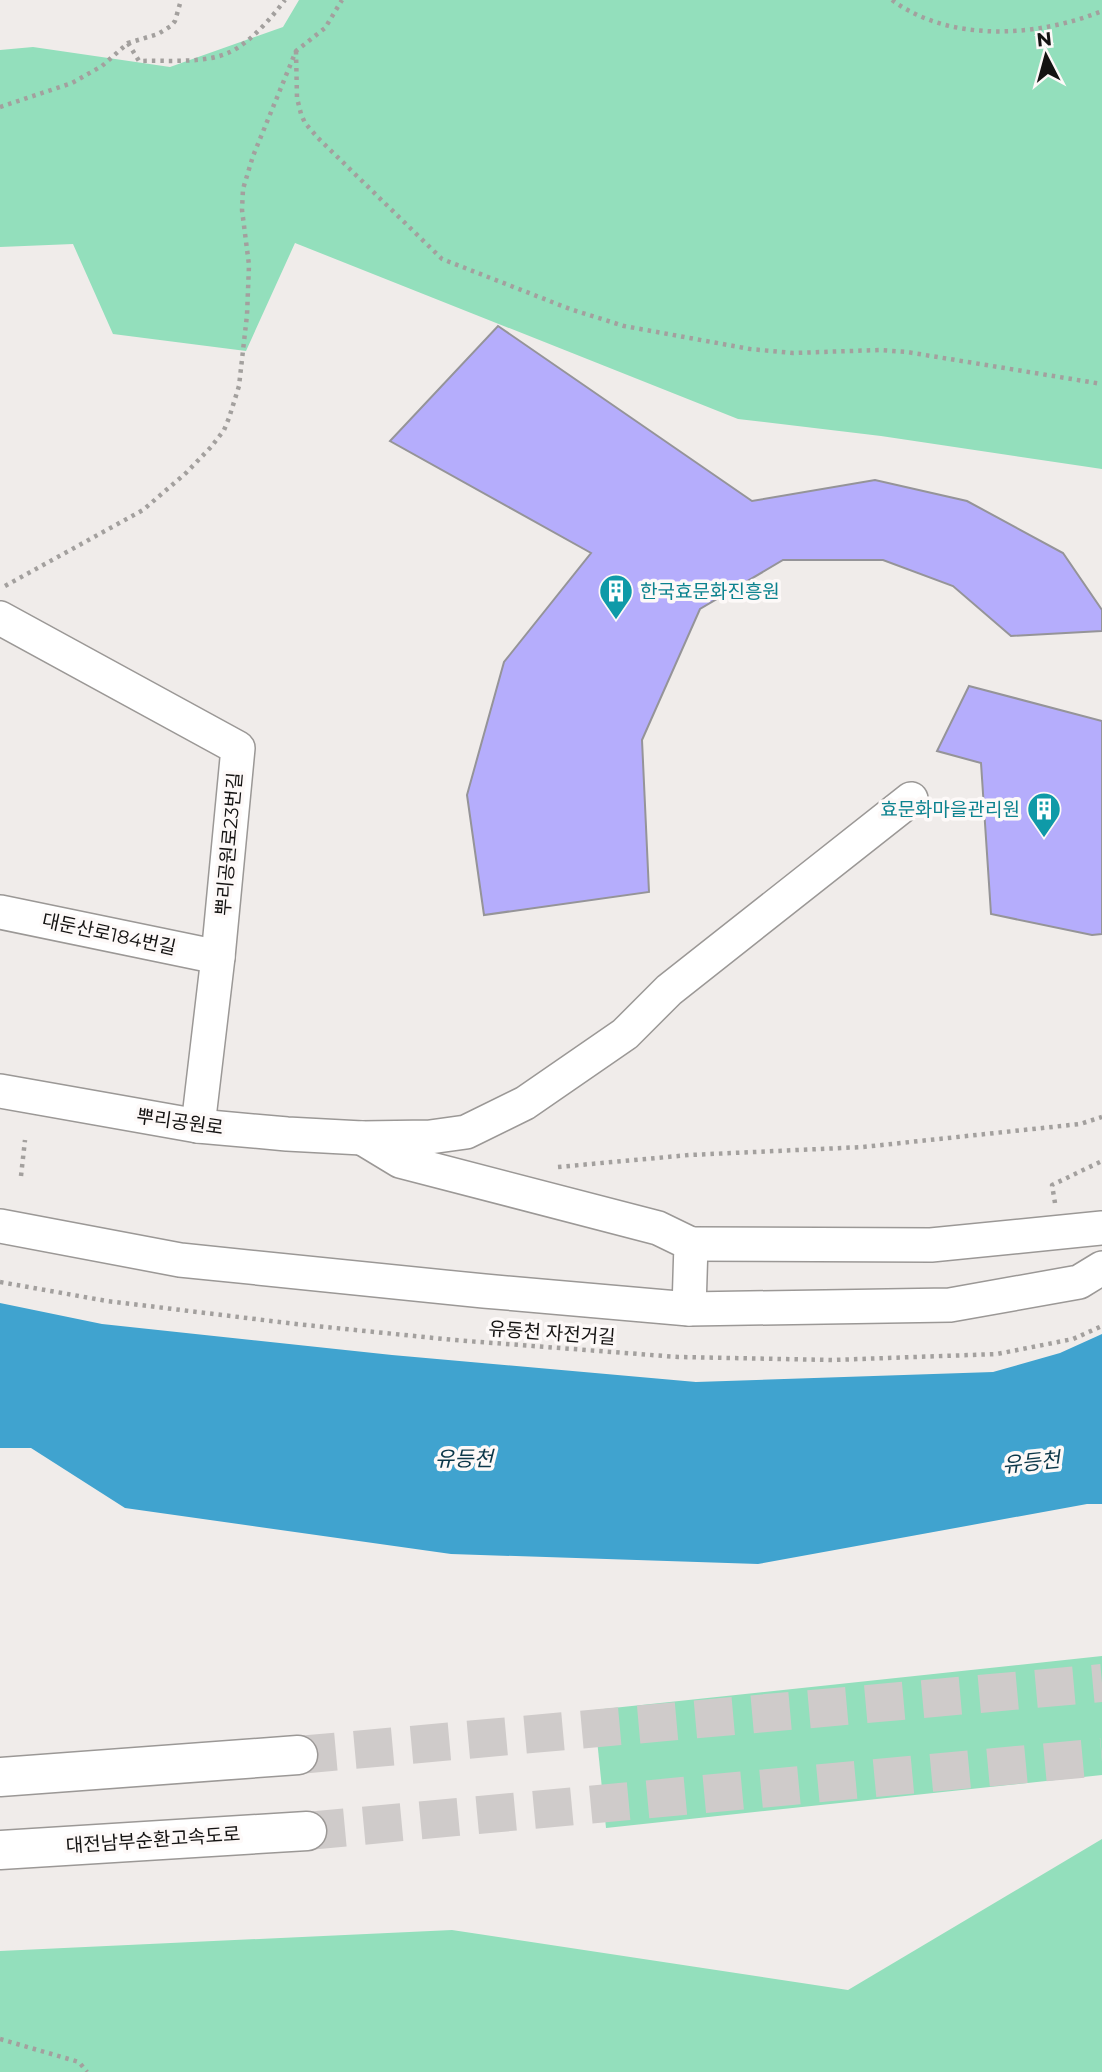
<svg xmlns="http://www.w3.org/2000/svg" width="1102" height="2072" font-family="Montserrat,'Noto Sans KR',sans-serif">
<style>
.green{fill:#93dfbc}
.water{fill:#40a3cf}
.building{fill:#b5adfc;stroke:#959498;stroke-width:2}
.lines{fill:none;stroke-linecap:round;stroke-linejoin:round}
.highway-tunnel{stroke:#cfcbca;stroke-width:38;stroke-dasharray:38 19;stroke-linecap:butt}
.minor-casing{stroke:#9b9896;stroke-width:36}
.highway-casing{stroke:#9b9896;stroke-width:41}
.path{stroke:#a3a09e;stroke-width:4.5;stroke-dasharray:3.5 5;stroke-linecap:butt}
.minor{stroke:#fff;stroke-width:33}
.highway{stroke:#fff;stroke-width:38}
.labels{text-anchor:middle;dominant-baseline:central;stroke-width:7;stroke-linejoin:round;paint-order:stroke}
.culture-label{font-size:19px;fill:#0d838f;stroke:#fdf9f8;text-anchor:start}
.street-label{font-size:19px;fill:#141312;stroke:#fdf9f8}
.water-label{font-size:21px;font-style:italic;fill:#0b3749;stroke:#fdf9f8}
</style>
<rect width="100%" height="100%" fill="#f0ecea"/>
<!-- green -->
<g class="green">
<polygon points="299,0 1102,0 1102,469 881,436 738,419 295,243 246,351 113,334 73,244 0,247 0,50 33,47 170,67 283,27"/>
<polygon points="1102,1656 1102,1775 606,1828 594,1710"/>
<polygon points="1102,1839 1102,2072 0,2072 0,1951 452,1930 848,1990"/>
</g>
<!-- water -->
<polygon class="water" points="0,1303 102,1324 392,1355 696,1382 993,1372 1060,1353 1102,1334 1102,1504 1087,1504 758,1564 451,1554 125,1508 31,1448 0,1448"/>
<!-- building -->
<g class="building">
<polygon points="498,326 752,501 875,480 967,501 1063,553 1102,610 1102,631 1011,636 953,586 883,560 783,560 700,609 642,740 649,892 484,915 467,795 504,662 591,553 390,441"/>
<polygon points="969,686 1102,721 1102,934 1092,935 991,914 981,763 937,751"/>
</g>
<g class="lines">
<!-- highway-tunnel -->
<g class="highway-tunnel">
<polyline points="298,1755 1102,1683"/>
<polyline points="307,1831 1102,1757"/>
</g>
<!-- minor casing -->
<g class="minor-casing">
<g id="minor">
<polyline points="0,618 238,748 218,957 198,1126"/>
<polyline points="0,912 218,957"/>
<polyline points="0,1091 198,1126 287,1134 362,1138 430,1137 466,1132 525,1103 625,1034 669,990 911,799"/>
<polyline points="0,1226 180,1260 484,1291 689,1309 691,1244 658,1228 400,1161 362,1138"/>
<polyline points="691,1244 931,1245 1102,1228"/>
<polyline points="689,1309 950,1305 1079,1282 1102,1268"/>
</g>
</g>
<!-- highway casing -->
<g class="highway-casing">
<g id="highway">
<polyline points="0,1777 298,1755"/>
<polyline points="0,1850 307,1831"/>
</g>
</g>
<!-- path -->
<g class="path">
<path d="M892 0C950 43 1038 37 1102 11"/>
<path d="M128 43 139 61C166 60 206 64 230 52 250 43 272 17 285 0"/>
<polyline points="296,51 297,98 301,114 305,123 318,138 442,259 570,309 624,326 750,349 793,353 879,350 907,352 1102,384"/>
<polyline points="0,107 72,83 102,66 128,43 158,34 171,26 175,21 181,0"/>
<polyline points="5,586 143,510 186,473 211,447 224,430 229,418 239,386 247,315 249,265 242,210 243,189 253,156 296,51 325,28 342,0"/>
<polyline points="558,1167 689,1155 863,1147 1080,1124 1102,1117"/>
<polyline points="21,1176 25,1140"/>
<polyline points="1055,1203 1052,1185 1102,1161"/>
<polyline points="0,1282 107,1301 296,1324 454,1340 678,1357 833,1360 997,1354 1073,1339 1102,1326"/>
<polyline points="0,2039 79,2062 87,2072"/>
</g>
<!-- minor -->
<use href="#minor" class="minor"/>
<!-- highway -->
<use href="#highway" class="highway"/>
</g>
<!-- icons -->
<defs>
<g id="building-pin" transform="scale(1.75)"><path d="M0 17L-7.5 6A9.5 9.5 0 1 1 7.5 6Z" fill="#0f9aa8" stroke="#fdf9f8"/><path d="M-4-6H4V6H1V3H-1V6H-4ZM-2.5-4.3h1.7v1.8h-1.7ZM.8-4.3h1.7v1.8H.8ZM-2.5-1h1.7V.8h-1.7ZM.8-1h1.7V.8H.8Z" fill="#fff"/></g>
</defs>
<g fill-rule="evenodd">
<use href="#building-pin" x="616" y="591"/>
<use href="#building-pin" x="1044" y="809"/>
</g>
<g class="labels">
<!-- culture labels -->
<g class="culture-label">
<text x="640" y="591">한국효문화진흥원</text>
<text x="1020" y="809" text-anchor="end">효문화마을관리원</text>
</g>
<!-- street labels -->
<g class="street-label">
<text transform="translate(229 844) rotate(-85)">뿌리공원로23번길</text>
<text transform="translate(109 934) rotate(12)">대둔산로184번길</text>
<text transform="translate(180 1122) rotate(8)">뿌리공원로</text>
<text transform="translate(552 1333) rotate(4)">유동천 자전거길</text>
<text transform="translate(153 1840) rotate(-4)">대전남부순환고속도로</text>
</g>
<!-- water labels -->
<g class="water-label">
<text x="464" y="1458">유등천</text>
<text transform="translate(1031 1462) rotate(-6)">유등천</text>
</g>
</g>
<!-- north arrow -->
<g transform="translate(1046 56) rotate(354)" stroke="#fdf9f8" stroke-width="5" paint-order="stroke">
<path d="M0-5L12 26L0 18L-12 26Z" fill="#141312"/>
<text y="-10" font-size="19" font-weight="bold" text-anchor="middle" fill="#141312">N</text>
</g>
</svg>
